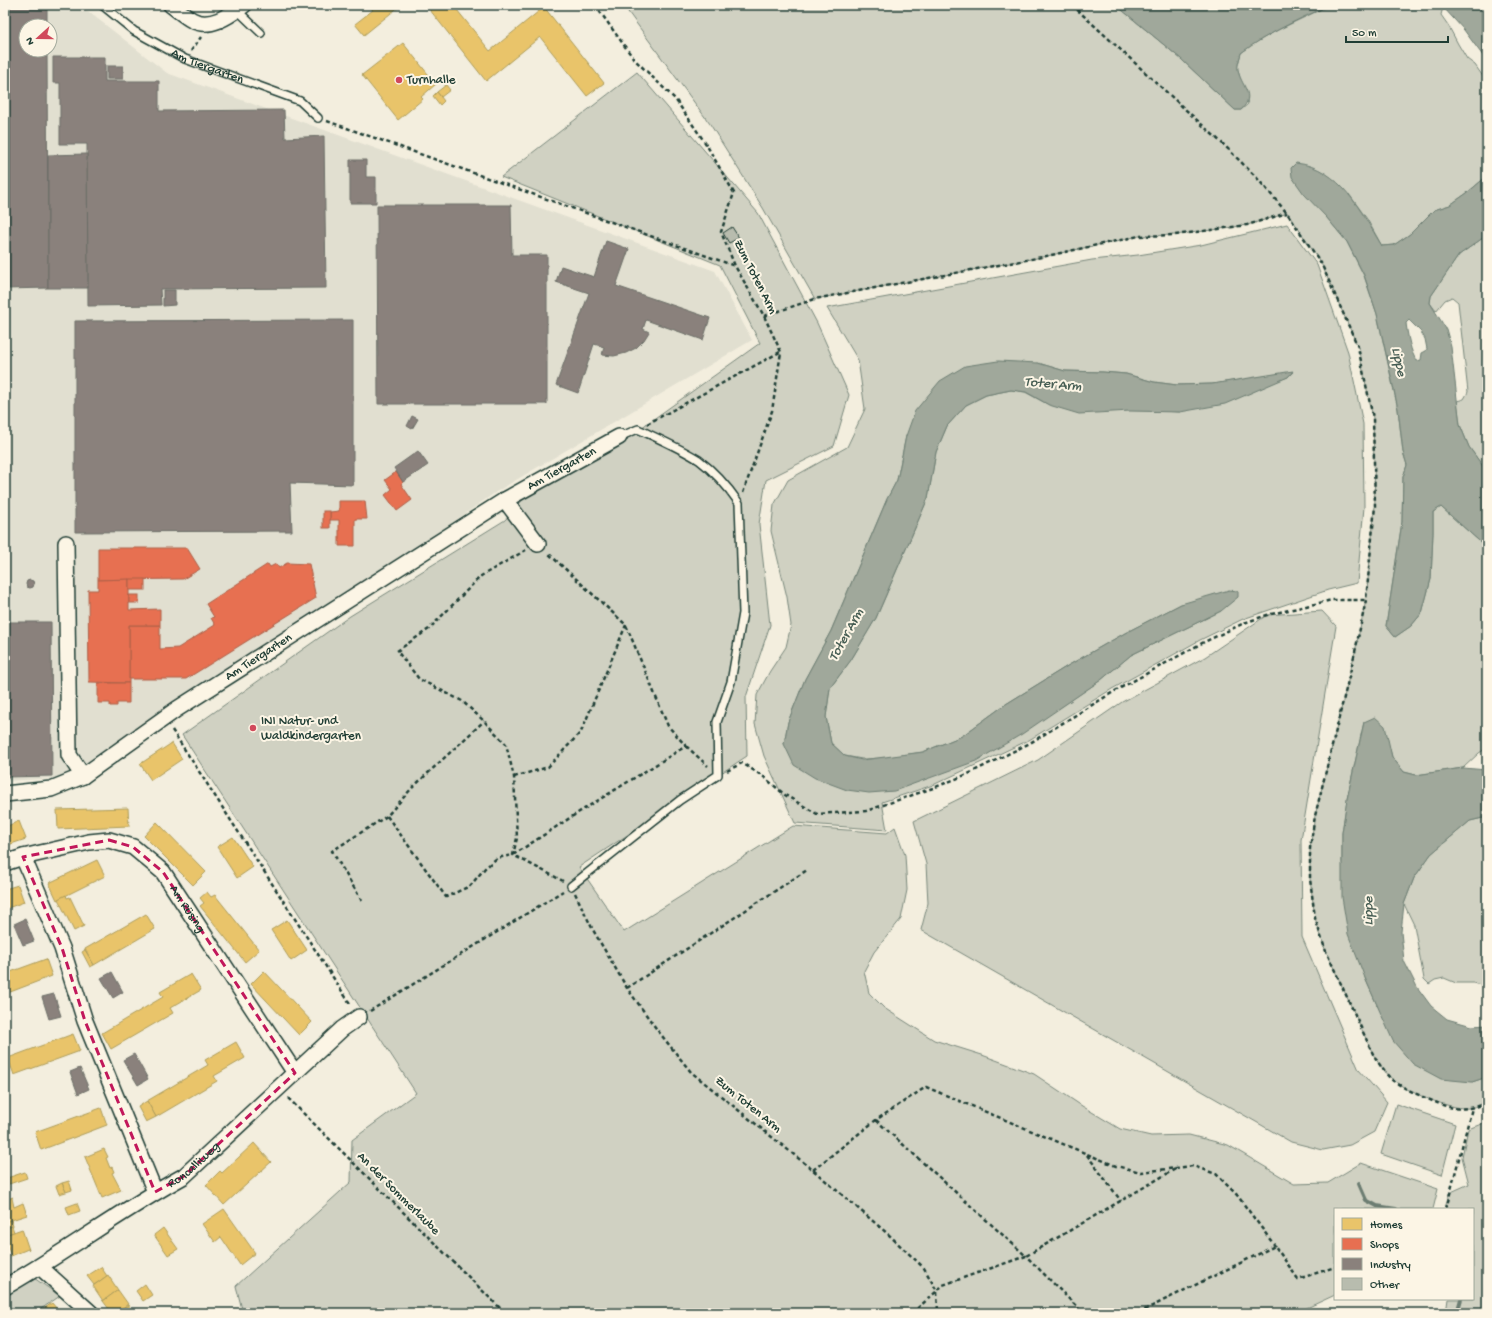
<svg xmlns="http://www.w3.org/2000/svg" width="1492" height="1318" font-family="'Gochi Hand',sans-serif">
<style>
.built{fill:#e1dfd0;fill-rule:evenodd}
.green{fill:#d0d1c2;stroke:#78877b;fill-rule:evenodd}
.water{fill:#a0a89b;stroke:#6c7d72;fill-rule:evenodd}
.homes{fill:#e9c46a;stroke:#ac9c5a}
.shops{fill:#e76f51;stroke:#ab6048}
.industry{fill:#8a817c;stroke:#6a6d66}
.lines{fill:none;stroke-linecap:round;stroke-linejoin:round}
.stream{stroke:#6c7d72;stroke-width:4}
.building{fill:#b8bcae;stroke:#1f3d34}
.service-casing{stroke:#1f3d34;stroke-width:10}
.minor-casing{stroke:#1f3d34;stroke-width:18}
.path{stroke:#1f3d34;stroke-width:2.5;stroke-dasharray:4 3;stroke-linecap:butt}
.service{stroke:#fcf5e5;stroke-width:7}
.minor{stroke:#fcf5e5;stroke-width:15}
.marked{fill:none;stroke:#c2185b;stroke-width:3;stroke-dasharray:8 5;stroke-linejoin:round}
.poi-dot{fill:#d1495b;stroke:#fcf5e5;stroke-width:1.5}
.labels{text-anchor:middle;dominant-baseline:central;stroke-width:4;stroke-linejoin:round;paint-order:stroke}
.street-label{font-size:13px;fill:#1f3d34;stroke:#fcf5e5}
.poi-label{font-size:13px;fill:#1f3d34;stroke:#fcf5e5;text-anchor:start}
.water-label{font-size:14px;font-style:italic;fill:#465d53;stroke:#fcf5e5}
</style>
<rect width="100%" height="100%" fill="#f3eede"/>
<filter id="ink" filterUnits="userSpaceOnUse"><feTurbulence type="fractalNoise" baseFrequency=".025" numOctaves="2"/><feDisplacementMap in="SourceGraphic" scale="8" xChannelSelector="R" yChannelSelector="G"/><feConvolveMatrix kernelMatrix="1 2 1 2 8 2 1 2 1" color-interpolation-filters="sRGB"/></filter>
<g filter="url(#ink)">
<!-- built -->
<path class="built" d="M5 5H80L167 73 715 271 752 340 496 492 379 574 78 774 58 778 5 781ZM26 26H50V50H26Z"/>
<!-- green -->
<g class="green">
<path d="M623 5H1116L1181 59 1235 110H1241L1248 104 1237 68 1241 53 1253 44 1278 30 1330 5H1438L1443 7 1441 15 1448 25 1458 44 1467 59 1475 65 1484 78V90L1487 99V176L1467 193 1450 205 1434 210 1410 234 1394 245 1382 246 1367 219 1349 194 1327 218 1347 242 1364 276 1377 314 1398 409 1403 452 1407 465 1403 477 1402 522 1386 626 1395 637 1411 626 1422 613 1431 579 1433 532V512L1441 507 1487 548V748L1479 753 1463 768 1416 775 1404 772 1392 757 1389 746 1364 722 1347 799 1342 833V862L1365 978 1378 1007 1472 1082 1487 1077V1100C1482 1103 1476 1107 1470 1108 1450 1110 1406 1092 1391 1078 1383 1072 1378 1062 1373 1054L1325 949 1315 918 1310 879V848L1315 816 1355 652 1366 600 1375 506 1373 418 1358 347 1321 263 1288 213 1247 225 1220 229 1175 235 1139 236 1042 257 815 299 763 208 710 124Z"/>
<polygon points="637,72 758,213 817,323 849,395 834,446 766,480 759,524 770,625 746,697 747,756 579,867 624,932 793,826 887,833 895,827 905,855 907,890 901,919 874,952 864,971 869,993 884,1008 934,1040 982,1055 1034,1074 1082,1106 1120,1129 1151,1136 1189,1135 1228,1145 1294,1184 1328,1183 1361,1163 1438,1189 1433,1209 1335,1209 1335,1295 1296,1313 243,1313 236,1286 351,1182 352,1140 416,1093 182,735 350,616 505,520 526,496 624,440 760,343 720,265 501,177"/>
<path d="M1287 224 1317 265 1348 352 1363 424 1364 507 1357 583 1328 590 1243 619 1200 640 1112 689 1029 740 933 785 882 802 887 830 795 823 764 756 755 724 757 695 770 671 786 647 791 625 787 597 771 531 774 505 788 480 847 447 865 409 858 360 827 308 1092 260 1138 255 1201 245ZM1038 363 1065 371 1103 372 1126 374 1154 382 1177 385 1212 384 1293 372 1288 377 1180 412 1049 405 1025 392 1011 390 986 395 966 405 947 426 936 452 928 498 876 618 851 660 830 688 826 717 831 743 845 756 862 759 884 758 923 752 962 736 1006 704 1069 665 1125 633 1181 604 1221 611 1131 655 1101 680 1062 706 847 790 784 744 788 722 805 679 831 631 887 499 897 480 906 436Z"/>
<polygon points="1487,235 1487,472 1469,447 1460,425 1457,401 1464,399 1468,392 1458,302 1452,297 1445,300 1436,311 1430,303 1431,296 1459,255"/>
<polygon points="1322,611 1336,626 1301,840 1302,937 1359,1070 1387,1102 1374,1132 1350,1145 1323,1150 1291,1142 921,930 928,903 926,864 914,821 1038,760 1122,702 1205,657 1267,615"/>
<polygon points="1487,817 1487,987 1474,983 1456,983 1444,978 1435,980 1429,984 1424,979 1414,925 1404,904 1414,878 1431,854 1470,821"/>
<polygon points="1396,1104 1455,1124 1442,1175 1381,1154"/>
<polygon points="1487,1122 1487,1313 1446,1313 1448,1299 1473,1299 1473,1209 1445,1209 1449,1193 1469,1184 1462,1157 1468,1129"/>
<polygon points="34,1278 60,1296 35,1313 5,1313 5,1294"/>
</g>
<!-- water -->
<g class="water">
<path d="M1116 5H1330C1299 19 1268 33 1241 53 1240 58 1237 64 1238 69 1240 86 1257 94 1241 110H1235L1181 59Z"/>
<polygon points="1438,5 1487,5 1487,64 1486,60 1464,30 1443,7"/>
<path d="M1296 163C1341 168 1361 212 1382 246L1394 245 1410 234 1434 210 1450 205 1467 193 1487 176V235L1459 255 1431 296 1430 303 1446 329 1451 347 1460 425 1469 447 1487 472V548L1441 507 1433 512V532L1431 579 1422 613 1411 626 1395 637 1386 626 1402 522 1403 477 1407 465 1403 452 1398 409 1389 367 1377 314 1364 275 1347 242 1327 218 1304 194 1292 177 1291 168ZM1409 320 1421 332 1425 339 1427 349 1426 351 1422 353 1421 360 1417 361C1411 355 1407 332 1406 323Z"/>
<polygon points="998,361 1038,363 1065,371 1103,372 1126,374 1154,382 1177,385 1212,384 1293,371 1288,377 1225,404 1180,412 1130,411 1079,414 1049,405 1026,392 1011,390 986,395 966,405 947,426 936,452 928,498 876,618 851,660 830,688 826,717 831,743 845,756 862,760 923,752 962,736 1006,704 1069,665 1125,633 1181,604 1229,590 1238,591 1238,597 1221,611 1131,655 1101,680 1022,734 976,761 894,791 869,793 847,790 815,778 794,765 784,744 788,722 805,679 831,631 887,499 897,480 906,436 915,411 940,381 965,366"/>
<polygon points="1375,717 1385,726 1392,757 1404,772 1416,775 1463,768 1487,770 1487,817 1470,821 1431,854 1414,878 1404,904 1401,932 1404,961 1417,987 1431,1006 1447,1019 1472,1026 1487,1025 1487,1077 1472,1082 1441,1079 1413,1064 1393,1041 1365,978 1348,934 1342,897 1342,833 1347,799 1364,722"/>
</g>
<!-- homes -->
<g class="homes">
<polygon points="367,5 401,5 364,35 355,24 373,10"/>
<polygon points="426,5 453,5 490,51 544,7 604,83 587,96 540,37 486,81"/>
<polygon points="403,43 436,84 421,97 423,99 398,120 362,75"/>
<polygon points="446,85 450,90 441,97 437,92"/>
<polygon points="437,92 444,101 440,105 433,96"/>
<polygon points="172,743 182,759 151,780 140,764"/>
<polygon points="128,808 129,826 58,829 57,810"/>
<polygon points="19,821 26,839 5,846 5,827"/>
<polygon points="157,822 206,872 193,885 144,836"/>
<polygon points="233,837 253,867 237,878 217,847"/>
<polygon points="97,860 105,876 57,900 49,883"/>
<polygon points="18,885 24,902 5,909 5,889"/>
<polygon points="207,892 211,897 215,895 259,950 245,962 200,906 204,903 200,898"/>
<polygon points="66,895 67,898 70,897 84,926 74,931 58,899"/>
<polygon points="146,914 155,929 94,965 85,949"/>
<polygon points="287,920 307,950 291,961 271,930"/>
<polygon points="85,950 94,965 90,967 82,952"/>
<polygon points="46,959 52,976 5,994 5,974"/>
<polygon points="264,971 312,1022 299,1035 251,984"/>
<polygon points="191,974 201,990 170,1008 173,1013 111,1049 102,1033 163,997 160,992"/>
<polygon points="73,1034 80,1051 14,1075 8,1058"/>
<polygon points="236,1042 245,1058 214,1076 217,1081 156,1117 147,1101 208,1065 205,1060"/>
<polygon points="147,1101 156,1117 146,1122 138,1107"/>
<polygon points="101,1108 107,1125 41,1150 35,1132"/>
<polygon points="254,1143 271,1162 224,1205 206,1185 220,1171 222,1173"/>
<polygon points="104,1149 108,1157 106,1158 110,1168 112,1167 114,1172 112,1173 121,1190 102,1198 85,1157"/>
<polygon points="25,1172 27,1178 9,1184 7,1178"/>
<polygon points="69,1181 72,1190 66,1192 62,1183"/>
<polygon points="62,1183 66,1192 59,1194 56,1186"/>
<polygon points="13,1197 12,1198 14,1207 23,1203 27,1215 5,1222 5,1200"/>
<polygon points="77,1203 80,1211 69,1215 66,1207"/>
<polygon points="224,1209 255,1253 240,1265 221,1237 215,1242 202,1224"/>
<polygon points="11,1220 13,1226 5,1229 5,1222"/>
<polygon points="12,1226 14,1232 5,1235 5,1229"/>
<polygon points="163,1228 178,1249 168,1255 154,1235"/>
<polygon points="22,1229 29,1250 28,1249 11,1256 6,1242 5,1235"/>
<polygon points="101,1267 107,1276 94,1285 87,1276"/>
<polygon points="108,1275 118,1290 103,1301 93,1286"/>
<polygon points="145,1284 152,1295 143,1301 136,1291"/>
<polygon points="118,1290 128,1304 116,1313 112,1313 103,1301"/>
<polygon points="52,1303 57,1309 51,1313 44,1313 42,1310"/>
<polygon points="128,1305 133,1313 119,1313 118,1312"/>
</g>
<!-- shops -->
<g class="shops">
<polygon points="396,472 403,482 401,484 412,500 397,511 385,495 392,489 385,480"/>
<polygon points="339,501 365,501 367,519 355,519 355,546 339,546 339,520 330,520 330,512 339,511"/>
<rect x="323" y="511" width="7" height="17"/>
<polygon points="98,548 187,548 200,569 183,579 98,580"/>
<polygon points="287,563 309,564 316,598 186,679 129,679 129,625 160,625 160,649 178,648 215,625 211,618 214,617 206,604 268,564 270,567 276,564 279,568"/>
<polygon points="129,579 129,610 160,609 160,625 129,625 129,683 89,682 88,590 98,590 98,580"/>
<rect x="129" y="579" width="16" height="11"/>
<rect x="129" y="595" width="10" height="8"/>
<polygon points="98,683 129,683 129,703 117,703 117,706 110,706 110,703 98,703"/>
</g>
<!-- industry -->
<g class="industry">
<polygon points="5,5 47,5 47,26 26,26 26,50 47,50 48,288 5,289"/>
<polygon points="53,57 105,57 105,81 159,81 159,111 284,110 285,138 324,136 326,288 160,289 161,305 88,306 87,144 60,144 60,83 53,83"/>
<rect x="107" y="66" width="16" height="13"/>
<polygon points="87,154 88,288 48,288 48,155"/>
<polygon points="350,160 366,160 366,177 376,177 376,203 350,203"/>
<polygon points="377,205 511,205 512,255 547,255 547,404 378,404"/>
<polygon points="606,241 629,249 616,286 710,318 703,340 646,320 643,329 649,332 644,340 636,348 626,353 614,356 602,355 604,347 594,344 578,393 556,385 589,293 556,282 561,266 594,277"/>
<polygon points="163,290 175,290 175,305 163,306"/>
<polygon points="353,320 353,485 290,483 292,531 75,532 75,321"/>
<polygon points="412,416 418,419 412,429 407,426"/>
<polygon points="418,451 428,465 403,482 394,468"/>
<circle cx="30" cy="584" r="4"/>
<polygon points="5,622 51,622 52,776 5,777"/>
<polygon points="25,919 34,941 23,945 14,924"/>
<polygon points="112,972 123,992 113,998 101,978"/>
<polygon points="54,994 61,1016 49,1019 42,997"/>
<polygon points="134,1054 148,1079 138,1085 123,1060"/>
<polygon points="80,1068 89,1089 78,1094 70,1072"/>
</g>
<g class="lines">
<!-- stream -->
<g class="stream">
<polyline points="1359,1184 1366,1200 1377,1206 1396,1209"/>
<polyline points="1457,1313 1461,1299"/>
</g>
</g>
<!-- building -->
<polygon class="building" points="732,227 739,238 729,243 723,233"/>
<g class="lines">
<!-- service casing -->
<g class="service-casing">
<g id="service">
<path id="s1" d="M102 5 134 31 185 59 300 101 318 118"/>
<polyline points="237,10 261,33"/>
<path d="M571 886 680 800 718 775 717 722 731 682 743 613 739 503C728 487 715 472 699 460 682 449 657 438 638 429L619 437"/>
</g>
</g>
<!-- minor casing -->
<g class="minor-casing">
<g id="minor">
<path d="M171 5C178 10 185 16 192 20 210 30 230 15 244 5"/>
<polyline points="505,500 538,544"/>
<polyline points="66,543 69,755 83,776"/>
<path id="s2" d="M5 794 51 789 83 776 177 709 505 500 619 437"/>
<path id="s3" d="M23 857 89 842 109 840 133 847 163 872 295 1073"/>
<polyline points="5,863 23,857 62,948 85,1021 155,1192"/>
<polyline points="40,1267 91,1313"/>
<path id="s4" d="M5 1287C66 1252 122 1210 184 1176L342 1029 359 1017"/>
</g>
</g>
<!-- path -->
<g class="path">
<polyline points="595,5 634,59 675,99 706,144 734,193 721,232 735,266 764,316 781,352 772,411 743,493"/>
<path d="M1072 5 1224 145 1257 178 1287 213 1321 263 1358 347 1373 418 1375 506 1366 600 1355 652 1315 816 1310 848V879L1315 918 1325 949 1373 1054C1378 1062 1384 1072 1391 1079 1403 1089 1439 1105 1453 1108 1465 1110 1476 1107 1487 1103"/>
<polyline points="191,51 201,37"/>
<polyline points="327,121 735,266"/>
<polyline points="764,316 815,299 1042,257 1139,236 1175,235 1247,225 1287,213"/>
<polyline points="647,424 780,352"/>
<polyline points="526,550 481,576 429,629 397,651 419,679 462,701 484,721 506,744 514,777 517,838 513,855 563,881"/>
<polyline points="172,730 351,1005"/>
<polyline points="686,746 708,766"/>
<polyline points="727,771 742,763 764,777 785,795 817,814 866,811 933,788 968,774 1030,743 1115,691 1204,642 1244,623 1267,615 1332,600 1366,600"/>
<polyline points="514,777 548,767 581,732 626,625"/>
<polyline points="387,816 446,897 470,886 485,868 497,858 513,855 576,814 686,746 668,726 626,625 548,553"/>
<polyline points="575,893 593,930 627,988 658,1031 691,1072 813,1170 888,1234 924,1268 937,1291 938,1313"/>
<polyline points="362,901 332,851 387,816 412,788 484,721"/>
<polyline points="627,988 807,870"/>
<polyline points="370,1011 563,891"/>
<polyline points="288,1098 505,1313"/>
<polyline points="876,1120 1026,1256 1177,1168"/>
<polyline points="1087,1155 1121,1201"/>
<polyline points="813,1170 876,1120 926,1087 1116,1166 1141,1172 1193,1166 1216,1174 1237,1195 1275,1246"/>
<polyline points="1446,1209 1472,1108"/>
<polyline points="912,1313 937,1291 943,1285 1026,1256 1083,1313"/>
<polyline points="1138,1313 1275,1246 1298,1279 1335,1267"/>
</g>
<!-- service -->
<use href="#service" class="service"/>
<!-- minor -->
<use href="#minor" class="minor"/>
</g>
</g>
<!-- marked area -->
<path class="marked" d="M109 840 133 847 163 872 295 1073 184 1176 155 1192 85 1021 62 948 23 857Z"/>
<!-- markers -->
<g class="poi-dot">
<circle cx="399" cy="80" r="4"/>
<circle cx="253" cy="728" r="4"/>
</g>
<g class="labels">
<!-- street labels -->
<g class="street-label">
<text stroke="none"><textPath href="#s1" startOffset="123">Am Tiergarten</textPath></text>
<text transform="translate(755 277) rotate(63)">Zum Toten Arm</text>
<text stroke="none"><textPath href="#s2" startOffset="650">Am Tiergarten</textPath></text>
<text stroke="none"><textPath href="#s2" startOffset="293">Am Tiergarten</textPath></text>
<text stroke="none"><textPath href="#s3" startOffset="196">Am Rüsing</textPath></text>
<text transform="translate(748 1105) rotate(39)">Zum Toten Arm</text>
<text stroke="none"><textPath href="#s4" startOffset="225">Roncalliweg</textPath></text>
<text transform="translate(398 1194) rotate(45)">An der Sommerlaube</text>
</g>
<!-- poi labels -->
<g class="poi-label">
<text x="407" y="80">Turnhalle</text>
<text x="261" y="721">INI Natur- und<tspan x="261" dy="15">Waldkindergarten</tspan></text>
</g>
<!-- water labels -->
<g class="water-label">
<text transform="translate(1398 362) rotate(78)">Lippe</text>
<text transform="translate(1053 385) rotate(5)">Toter Arm</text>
<text transform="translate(847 635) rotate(-61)">Toter Arm</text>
<text transform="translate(1369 911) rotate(-90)">Lippe</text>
</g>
</g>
<!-- margin -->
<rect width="1492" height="1318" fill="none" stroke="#fcf5e5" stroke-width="20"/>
<rect x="10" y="10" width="1472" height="1298" fill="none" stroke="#1f3d34" stroke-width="1.5" filter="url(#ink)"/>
<!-- legend -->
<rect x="1334" y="1208" width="140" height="92" fill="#fcf5e5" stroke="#a4ab9e"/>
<rect x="1342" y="1218" width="20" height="12" fill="#e9c46a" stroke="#a4ab9e"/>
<text x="1370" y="1228" font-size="12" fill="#1f3d34">Homes</text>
<rect x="1342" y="1238" width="20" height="12" fill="#e76f51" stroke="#a4ab9e"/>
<text x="1370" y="1248" font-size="12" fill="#1f3d34">Shops</text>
<rect x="1342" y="1258" width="20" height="12" fill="#8a817c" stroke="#a4ab9e"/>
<text x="1370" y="1268" font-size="12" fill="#1f3d34">Industry</text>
<rect x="1342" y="1278" width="20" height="12" fill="#b8bcae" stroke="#a4ab9e"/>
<text x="1370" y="1288" font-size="12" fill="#1f3d34">Other</text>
<!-- north arrow -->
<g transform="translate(38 38) rotate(249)"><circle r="19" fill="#fcf5e5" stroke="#a4ab9e"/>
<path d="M0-3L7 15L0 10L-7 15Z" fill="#d1495b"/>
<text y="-6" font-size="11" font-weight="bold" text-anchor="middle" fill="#1f3d34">N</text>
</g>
<!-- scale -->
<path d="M1346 36v6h102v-6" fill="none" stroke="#1f3d34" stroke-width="2"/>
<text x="1352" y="36" font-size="12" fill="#1f3d34" stroke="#fcf5e5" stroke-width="3" paint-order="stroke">50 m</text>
</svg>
